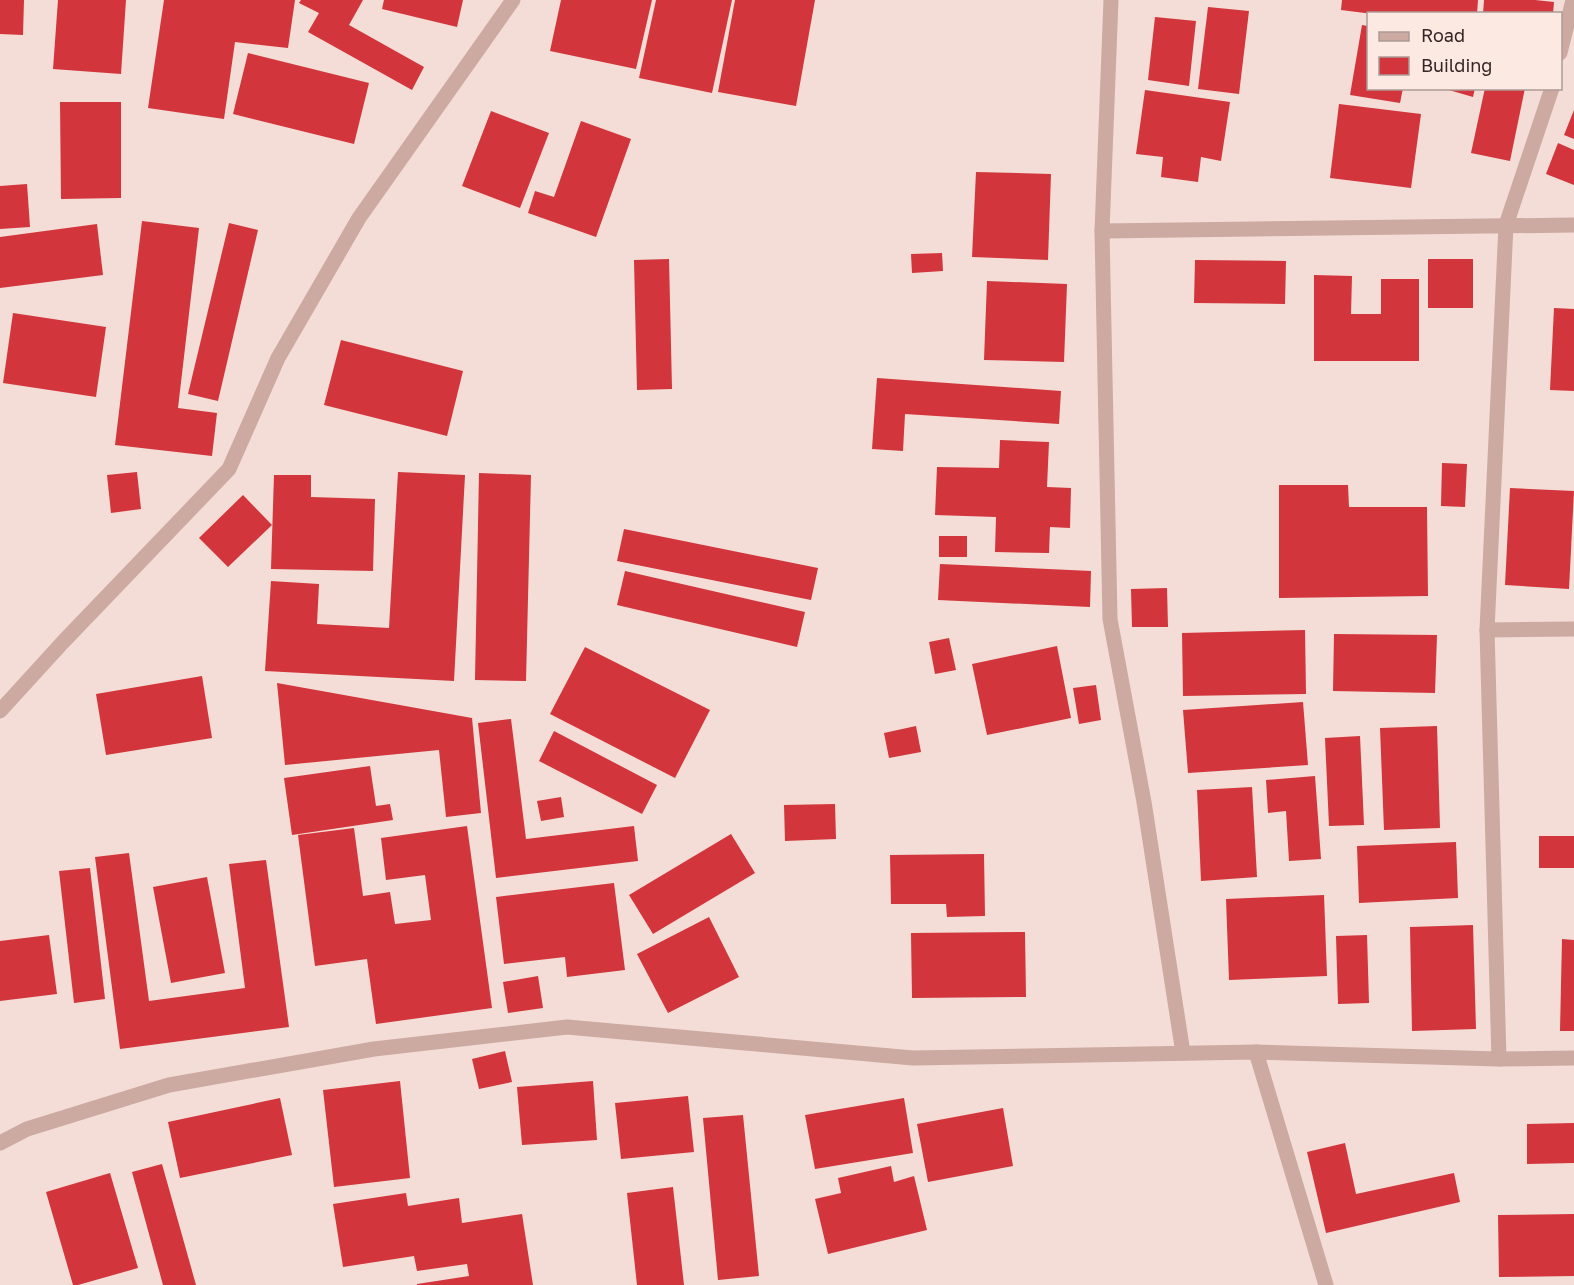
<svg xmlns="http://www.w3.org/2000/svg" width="1574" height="1285" font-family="'Golos Text',sans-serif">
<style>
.building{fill:#d2353b}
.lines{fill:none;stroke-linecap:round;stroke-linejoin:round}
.street{stroke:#cca9a1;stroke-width:15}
</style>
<rect width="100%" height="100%" fill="#f3ddd6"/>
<!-- building -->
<g class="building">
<polygon points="0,0 24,0 23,35 0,34"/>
<polygon points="58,0 126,0 121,74 53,69"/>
<polygon points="164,0 295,0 288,48 235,42 224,119 148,108"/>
<polygon points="301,0 363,0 349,25 424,67 412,90 308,32 319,13 299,3"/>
<polygon points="384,0 463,0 457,27 382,9"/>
<polygon points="561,0 652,0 636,69 550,51"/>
<polygon points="656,0 732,0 712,93 639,78"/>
<polygon points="735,0 815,0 796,106 718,92"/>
<polygon points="1342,0 1478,0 1477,14 1373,14 1341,10"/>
<polygon points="1484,0 1535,0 1554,2 1553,14 1483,14"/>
<polygon points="1208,7 1249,11 1239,94 1198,89"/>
<polygon points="1155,17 1196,21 1189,86 1148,80"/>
<polygon points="1362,25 1368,26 1368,88 1403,88 1400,103 1350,95"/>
<polygon points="248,53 369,83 354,144 233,114"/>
<polygon points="1442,88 1475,88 1473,97"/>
<polygon points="1485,88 1525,88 1510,161 1471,153"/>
<polygon points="1145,90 1230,102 1221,161 1201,157 1198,182 1161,177 1163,157 1136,154"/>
<polygon points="60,102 121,102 121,198 61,199"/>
<polygon points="1339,104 1421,114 1411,188 1330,178"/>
<polygon points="1574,110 1574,139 1564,135"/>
<polygon points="491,111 549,133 520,208 462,186"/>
<polygon points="581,121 631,139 596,237 528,213 535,191 554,197"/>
<polygon points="1558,143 1574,150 1574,185 1546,174"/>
<polygon points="976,172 1051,174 1048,260 972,257"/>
<polygon points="27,184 30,227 0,229 0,186"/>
<polygon points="142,221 199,228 178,408 217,413 212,456 115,445"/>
<polygon points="229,223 258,230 218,401 188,394"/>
<polygon points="97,224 103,275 0,288 0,237"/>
<polygon points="942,253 943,271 912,273 911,254"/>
<polygon points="669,259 672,389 637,390 634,260"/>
<rect x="1428" y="259" width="45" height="49"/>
<polygon points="1195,260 1286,261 1285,304 1194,303"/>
<polygon points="1314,275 1352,276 1351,314 1381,314 1381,279 1419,279 1419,361 1314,361"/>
<polygon points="987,281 1067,284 1064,362 984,360"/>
<polygon points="1554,308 1574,309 1574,391 1550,390"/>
<polygon points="13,313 106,327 96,397 3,383"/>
<polygon points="341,340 463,371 447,436 324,405"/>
<polygon points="877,378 1061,391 1059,424 905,414 903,451 872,449"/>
<polygon points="1000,440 1049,442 1047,487 1071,488 1070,528 1050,527 1049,553 995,552 996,517 935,515 937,467 999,468"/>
<polygon points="1442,463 1467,464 1465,507 1441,506"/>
<polygon points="137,472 141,509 111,513 107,475"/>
<polygon points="398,472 465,475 454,681 265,671 271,581 319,584 317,624 389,628"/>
<polygon points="479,473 531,475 526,681 475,680"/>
<polygon points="274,475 311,475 311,497 375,499 373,571 271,569"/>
<polygon points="1279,485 1348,485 1349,507 1427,507 1428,596 1279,598"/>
<polygon points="1510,488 1574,491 1569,589 1505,585"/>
<polygon points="243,495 272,525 228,567 199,538"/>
<polygon points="624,529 818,568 811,600 617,561"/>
<rect x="939" y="536" width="28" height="21"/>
<polygon points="940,564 1091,571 1090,607 938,600"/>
<polygon points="625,571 805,612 797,647 617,605"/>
<polygon points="1167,588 1168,627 1132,627 1131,589"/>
<polygon points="1305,630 1306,694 1183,696 1182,633"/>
<polygon points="1334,634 1437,635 1435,693 1333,691"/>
<polygon points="949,638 956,670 935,674 929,642"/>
<polygon points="1057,646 1071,718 987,735 972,664"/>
<polygon points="585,647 710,710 675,778 550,714"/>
<polygon points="202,676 212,738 106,755 96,694"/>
<polygon points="277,683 472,718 481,813 446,817 439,750 285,765"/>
<polygon points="1096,685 1101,720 1079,724 1073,688"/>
<polygon points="1303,702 1308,765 1188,773 1183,710"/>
<polygon points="511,719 526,839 634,826 638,861 496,878 478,723"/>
<polygon points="916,726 921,752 889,758 884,733"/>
<polygon points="1437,726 1440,828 1384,830 1380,728"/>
<polygon points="554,731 657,785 642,814 539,761"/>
<polygon points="1360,736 1364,825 1329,826 1325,738"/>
<polygon points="370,766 376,806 390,804 393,820 292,835 284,778"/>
<polygon points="1315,776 1321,859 1289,861 1286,811 1268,813 1266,780"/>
<polygon points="1252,787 1257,877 1201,881 1197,790"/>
<polygon points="561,797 564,817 541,821 537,801"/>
<polygon points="835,804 836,839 785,841 784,805"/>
<polygon points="467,826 492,1008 376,1024 367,959 315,966 298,835 354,828 363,896 390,892 395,924 431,920 425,875 386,880 381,838"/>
<polygon points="731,834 755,873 653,934 629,895"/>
<rect x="1539" y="836" width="35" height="32"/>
<polygon points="1456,842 1458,898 1359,903 1357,846"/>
<polygon points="129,853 149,1001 245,988 229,864 266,860 289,1027 120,1049 95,857"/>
<polygon points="984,854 985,916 947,917 946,904 891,904 890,855"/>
<polygon points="90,868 105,999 74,1003 59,871"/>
<polygon points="207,877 225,973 171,983 153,887"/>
<polygon points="614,883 625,970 567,977 565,957 504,964 496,897"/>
<polygon points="1324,895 1327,976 1229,980 1226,899"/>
<polygon points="709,917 739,977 668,1013 637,954"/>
<polygon points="1473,925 1476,1029 1412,1031 1410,927"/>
<polygon points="1025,932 1026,997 912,998 911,933"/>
<polygon points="49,935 57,994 0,1001 0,941"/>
<polygon points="1367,935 1369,1003 1338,1004 1336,936"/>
<polygon points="1562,939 1574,940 1574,1031 1560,1031"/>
<polygon points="538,976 543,1008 508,1013 503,982"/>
<polygon points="505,1051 512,1082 479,1089 472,1059"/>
<polygon points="400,1081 410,1178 334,1187 323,1090"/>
<polygon points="593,1081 597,1140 522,1145 517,1087"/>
<polygon points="688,1096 694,1152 621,1159 615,1103"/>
<polygon points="280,1098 292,1155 180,1178 168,1122"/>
<polygon points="904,1098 913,1153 815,1169 805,1115"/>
<polygon points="1003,1108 1013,1166 928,1182 917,1124"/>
<polygon points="743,1115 759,1276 718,1280 703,1118"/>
<polygon points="1574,1123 1574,1163 1527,1164 1527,1124"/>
<polygon points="1345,1143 1356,1194 1454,1173 1460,1202 1326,1233 1307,1152"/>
<polygon points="162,1164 196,1285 163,1285 132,1172"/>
<polygon points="891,1166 894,1182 914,1176 927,1230 828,1254 815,1199 841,1193 838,1178"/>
<polygon points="110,1173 138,1268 78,1285 73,1285 46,1192"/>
<polygon points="673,1187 684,1285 637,1285 627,1193"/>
<polygon points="406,1193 408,1206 459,1198 462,1223 522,1214 533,1285 417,1285 417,1284 469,1276 467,1264 417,1271 414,1256 343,1267 333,1204"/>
<polygon points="1574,1214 1574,1276 1499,1277 1498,1215"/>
</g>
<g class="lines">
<!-- street -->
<g class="street">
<polyline points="1111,0 1102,231 1110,619 1144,802 1183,1053"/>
<polyline points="1560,53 1573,0"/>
<polyline points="1102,231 1574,225"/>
<polyline points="1487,630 1574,629"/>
<polyline points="0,711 63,642 229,469 278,358 359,218 513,0"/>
<polyline points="1256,1052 1326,1285"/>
<polyline points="1499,1059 1487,630 1506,225 1552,88"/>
<polyline points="0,1143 27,1129 169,1085 374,1049 567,1027 913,1058 1256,1052 1499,1059 1574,1058"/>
</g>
</g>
<!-- legend -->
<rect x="1367" y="12" width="195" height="78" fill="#fbe9e2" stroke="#ac9b96" stroke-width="1.5"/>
<rect x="1379" y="32" width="30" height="9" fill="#cca9a1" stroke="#ac9b96" stroke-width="1.5"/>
<text x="1421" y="42" font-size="18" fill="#352525">Road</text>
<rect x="1379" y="57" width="30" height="18" fill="#d2353b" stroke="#ac9b96" stroke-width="1.5"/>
<text x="1421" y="72" font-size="18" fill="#352525">Building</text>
</svg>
